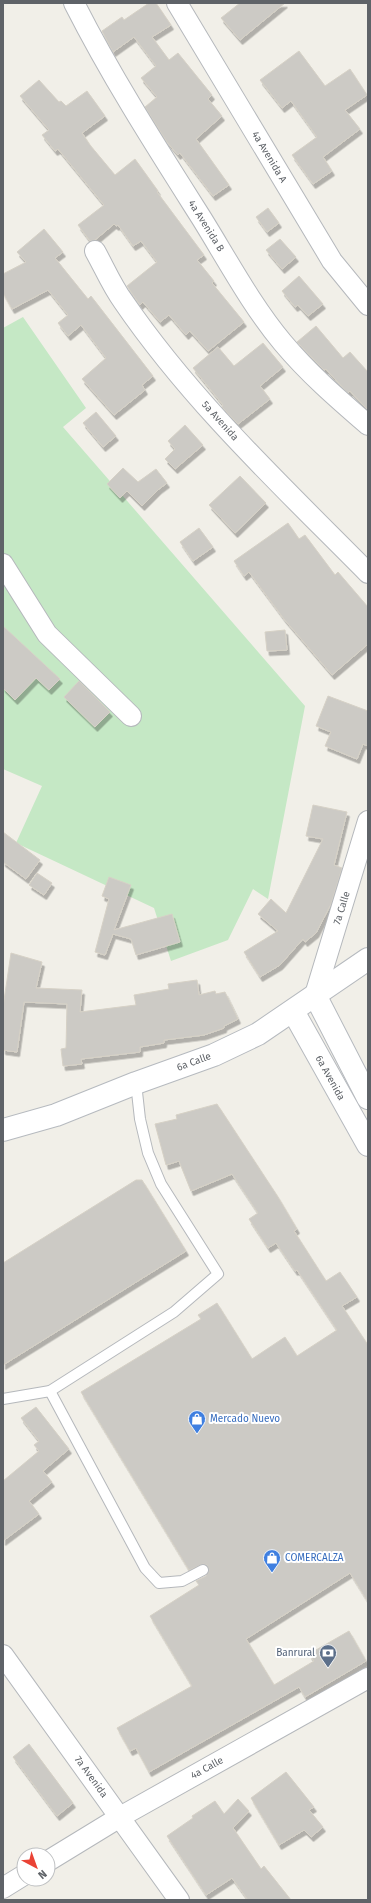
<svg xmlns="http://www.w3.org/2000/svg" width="371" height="1903" font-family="'Fira Sans',sans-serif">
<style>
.green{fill:#c5e8c5}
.building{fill:#cccac5;stroke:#d6d1c6;filter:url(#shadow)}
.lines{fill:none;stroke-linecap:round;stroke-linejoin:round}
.lane-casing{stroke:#b5b8bc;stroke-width:12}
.street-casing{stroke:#b5b8bc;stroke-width:22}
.secondary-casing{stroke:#b6babf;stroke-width:24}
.lane{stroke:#fff;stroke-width:10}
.street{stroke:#fff;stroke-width:20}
.secondary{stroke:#fff;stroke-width:22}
.labels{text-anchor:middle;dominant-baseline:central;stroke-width:4;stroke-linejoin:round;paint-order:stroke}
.street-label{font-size:10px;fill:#5f6368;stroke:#fff}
.shop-label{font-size:10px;fill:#366cbe;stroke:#fff;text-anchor:start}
.service-label{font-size:10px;fill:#4e5e75;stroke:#fff;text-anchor:end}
</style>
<defs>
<filter id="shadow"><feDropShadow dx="2.5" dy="4.5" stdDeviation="0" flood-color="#0004"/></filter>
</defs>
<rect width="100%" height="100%" fill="#f1efe8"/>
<!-- green -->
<polygon class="green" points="23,317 86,408 63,427 305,706 268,899 253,889 228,940 171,961 154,908 16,843 42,786 3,769 3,328"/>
<!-- building -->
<g class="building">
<polygon points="149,3 156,3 171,25 152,37 169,60 178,53 212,95 208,99 222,116 196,139 229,185 213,196 180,153 178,155 167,142 145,107 157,97 141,78 156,66 134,37 113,52 102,31 122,17 124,20"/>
<polygon points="240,3 285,3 240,40 221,18"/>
<polygon points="299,51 325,86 350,69 367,95 345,110 360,129 323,157 332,171 313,184 292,155 317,137 291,101 282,108 260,80"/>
<polygon points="39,80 59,102 61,101 66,106 87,91 105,116 82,133 90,145 115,175 135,159 158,191 157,192 204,255 197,260 214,281 212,283 244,322 208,351 190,331 186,335 169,315 160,322 143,302 140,305 127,286 157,262 141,241 133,246 118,225 116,226 114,224 95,240 90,241 78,225 104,205 58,149 55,151 42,135 49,130 20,96"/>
<polygon points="268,208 279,223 267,232 256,217"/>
<polygon points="44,229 63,252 55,258 88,299 91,296 153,376 142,385 145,390 114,415 82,379 106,358 81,325 68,336 58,323 68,315 48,290 12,309 3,293 3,274 26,262 17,252"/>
<polygon points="280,239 296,257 282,269 266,250"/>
<polygon points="299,276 323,304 308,316 298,305 295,307 282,291"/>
<polygon points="316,326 343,358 350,352 368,372 368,410 350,391 348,393 345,390 326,369 324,370 297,342"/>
<polygon points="263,343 283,367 260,386 270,399 238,424 222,407 223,405 193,368 218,347 234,366"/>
<polygon points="96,412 116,436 103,447 83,423"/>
<polygon points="185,425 203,445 175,469 165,459 175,449 168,441"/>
<polygon points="123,468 138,482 156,469 167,483 159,489 142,506 127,491 120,498 107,484"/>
<polygon points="240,476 266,503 235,533 209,505"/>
<polygon points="288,523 299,539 305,535 335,575 338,572 368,607 368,644 332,675 284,619 249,572 244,576 234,561"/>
<polygon points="199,528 213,547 193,561 180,542"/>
<polygon points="3,626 60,679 49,690 36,678 15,700 3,688"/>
<polygon points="285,630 287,650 267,651 265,632"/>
<polygon points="79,681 110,712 95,727 64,697"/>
<polygon points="328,696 368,711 368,746 363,744 357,759 325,746 331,732 316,726"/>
<polygon points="313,805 347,812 334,865 342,868 331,904 316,933 305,942 303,939 280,965 260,977 244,952 278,931 258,914 271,899 286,913 323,839 306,836"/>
<polygon points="3,832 40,860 26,879 3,862"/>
<polygon points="37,873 52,883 44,895 29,885"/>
<polygon points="109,877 131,885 114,930 172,914 180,942 136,955 131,939 113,934 105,955 95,952 109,899 102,896"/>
<polygon points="11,953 42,962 36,988 82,990 80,1012 136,1005 134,995 169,989 168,984 197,980 199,995 215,991 216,994 225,992 238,1019 224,1026 224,1028 204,1035 164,1040 164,1043 140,1047 140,1052 81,1059 82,1064 63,1066 61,1049 66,1048 67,1004 24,1002 17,1052 3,1050 3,1007"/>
<polygon points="217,1104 278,1197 297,1229 294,1231 326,1281 340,1272 357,1297 342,1306 368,1345 368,1602 350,1573 246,1639 274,1685 314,1661 309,1654 349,1631 366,1661 305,1697 299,1687 149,1772 136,1748 130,1751 117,1728 192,1686 150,1616 199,1585 196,1581 206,1576 209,1570 207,1565 203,1564 189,1570 81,1392 201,1319 198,1315 217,1303 252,1359 285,1337 297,1356 337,1330 297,1270 295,1271 276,1243 268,1248 249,1219 258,1213 232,1174 191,1191 179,1161 166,1165 155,1124 177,1119 176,1115"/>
<polygon points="136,1180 142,1180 186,1251 3,1365 3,1263"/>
<polygon points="36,1407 69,1449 43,1471 52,1482 29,1501 39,1514 3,1541 3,1481 39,1451 34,1445 39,1441 21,1418"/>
<polygon points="29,1744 73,1803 57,1816 13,1757"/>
<polygon points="286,1772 314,1807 309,1810 323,1827 311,1837 304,1830 279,1845 251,1798"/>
<polygon points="238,1799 249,1811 233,1828 261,1869 264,1866 291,1900 248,1900 232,1878 206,1895 167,1836 193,1818 192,1816 215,1801 224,1814"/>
</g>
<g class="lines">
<!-- lane casing -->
<g class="lane-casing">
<g id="lane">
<polyline points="50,1391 145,1568 159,1583 182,1581 203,1570"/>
<polyline points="3,1399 50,1391 174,1312 218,1274 161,1184 148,1153 140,1119 136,1083"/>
</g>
</g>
<!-- street casing -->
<g class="street-casing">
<g id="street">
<path d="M74 3C112 78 157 148 202 219 228 261 252 306 283 343 309 374 338 399 368 425"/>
<polyline points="177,3 332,261 368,305"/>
<path d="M95 251C104 267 112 286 123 301 192 402 282 486 368 573"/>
<polyline points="3,564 47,634 131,716"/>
<polyline points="315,995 368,821"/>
<polyline points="3,1655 179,1900"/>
<polyline points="48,1861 120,1817 368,1678"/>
<polyline points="3,1888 24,1875"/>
</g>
</g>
<!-- secondary casing -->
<g class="secondary-casing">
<g id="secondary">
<polyline points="315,995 368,1098"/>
<polyline points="293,1011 368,1145"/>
<polyline points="3,1130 56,1115 136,1083 214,1055 258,1034 368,959"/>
</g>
</g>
<!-- lane -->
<use href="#lane" class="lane"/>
<!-- street -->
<use href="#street" class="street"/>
<!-- secondary -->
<use href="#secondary" class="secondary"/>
</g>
<!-- icons -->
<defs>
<g id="shop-pin" transform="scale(0.9)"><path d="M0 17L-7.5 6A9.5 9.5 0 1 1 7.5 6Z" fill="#3f7fe0" stroke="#fff"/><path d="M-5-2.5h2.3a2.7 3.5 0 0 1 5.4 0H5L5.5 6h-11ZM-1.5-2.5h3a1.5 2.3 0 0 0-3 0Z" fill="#fff"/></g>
<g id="bank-pin" transform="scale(0.9)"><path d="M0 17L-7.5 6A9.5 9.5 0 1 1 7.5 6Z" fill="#5c6f8a" stroke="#fff"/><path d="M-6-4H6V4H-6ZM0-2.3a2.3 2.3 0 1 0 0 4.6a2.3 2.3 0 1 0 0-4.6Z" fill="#fff"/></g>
</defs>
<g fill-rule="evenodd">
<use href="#shop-pin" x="197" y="1419"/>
<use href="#shop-pin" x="272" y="1558"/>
<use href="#bank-pin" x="328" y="1653"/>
</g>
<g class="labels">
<!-- street labels -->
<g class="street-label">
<text transform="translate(269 157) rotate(59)">4a Avenida A</text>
<text transform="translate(206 226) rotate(58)">4a Avenida B</text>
<text transform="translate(220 421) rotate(48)">5a Avenida</text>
<text transform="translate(342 908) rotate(-73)">7a Calle</text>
<text transform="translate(194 1062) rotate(-20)">6a Calle</text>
<text transform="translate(330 1078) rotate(61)">6a Avenida</text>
<text transform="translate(207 1768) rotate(-29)">4a Calle</text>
<text transform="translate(91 1777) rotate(54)">7a Avenida</text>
</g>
<!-- shop labels -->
<g class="shop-label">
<text x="210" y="1419">Mercado Nuevo</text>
<text x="285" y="1558">COMERCALZA</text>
</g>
<!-- service labels -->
<g class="service-label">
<text x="315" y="1653">Banrural</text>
</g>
</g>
<!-- border -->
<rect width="371" height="1903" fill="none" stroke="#5f6368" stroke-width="8"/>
<!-- north arrow -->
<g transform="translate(36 1867) rotate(139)"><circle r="19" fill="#ffffff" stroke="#bfc1c3"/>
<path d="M0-3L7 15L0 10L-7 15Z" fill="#ea4335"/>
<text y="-6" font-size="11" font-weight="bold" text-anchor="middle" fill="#5f6368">N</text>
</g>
</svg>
